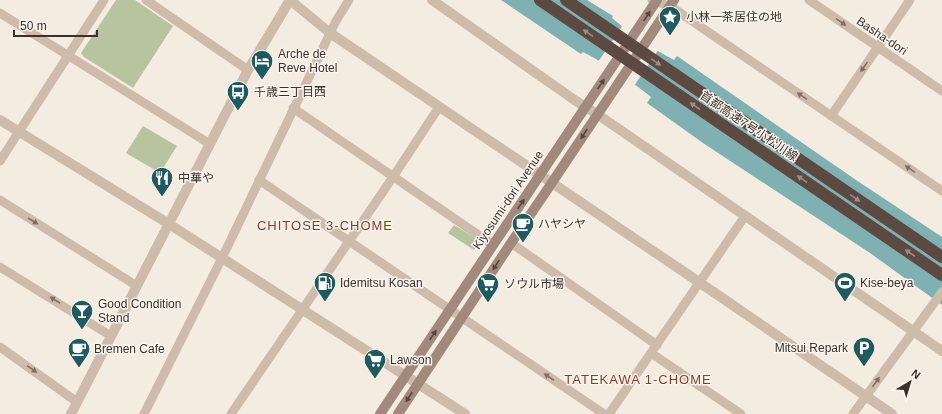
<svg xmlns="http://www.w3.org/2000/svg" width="942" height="414" font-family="Helvetica,'Noto Sans JP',sans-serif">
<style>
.green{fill:#b8c4a0}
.water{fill:#7fb0b2}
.pier{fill:#f4ebe1}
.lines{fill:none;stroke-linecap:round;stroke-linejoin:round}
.minor{stroke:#cdbbac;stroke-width:9}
.tertiary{stroke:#cdbbac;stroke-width:10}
.secondary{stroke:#a18a7d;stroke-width:10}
.motorway-bridge{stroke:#5c4a42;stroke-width:12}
.oneway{fill:#544640}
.oneway2{fill:#7d6f65}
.oneway3{fill:#9c8e87}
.labels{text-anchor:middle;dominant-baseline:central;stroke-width:3;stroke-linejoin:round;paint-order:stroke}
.poi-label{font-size:12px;fill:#3b302b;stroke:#fbf5ee;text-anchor:start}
.street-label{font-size:12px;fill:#3b302b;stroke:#fbf5ee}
.neighbourhood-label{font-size:13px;letter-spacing:1px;fill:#8c3b22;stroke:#fbf5ee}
</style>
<rect width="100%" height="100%" fill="#f4ebe1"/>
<!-- green -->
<g class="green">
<polygon points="116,0 135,0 173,26 133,88 84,57 81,53"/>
<polygon points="143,126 177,146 160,173 126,153"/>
<polygon points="454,225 480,241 474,250 448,233"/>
</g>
<!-- water -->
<path class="water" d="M501 0H587L613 16 612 18C631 34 652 48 674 60L677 56 856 180 942 237V305L870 253 703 143 647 103 651 97C630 80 607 64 583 52L581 54Z"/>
<!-- pier -->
<polygon class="pier" points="623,25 659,49 634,86 598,62"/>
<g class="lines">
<!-- minor -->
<g class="minor">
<polyline points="146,0 248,70"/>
<polyline points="652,0 656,2 670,6 942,191"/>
<polyline points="809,0 942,91"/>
<polyline points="0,13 210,144"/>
<polyline points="293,108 493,245"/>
<polyline points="831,116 910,0"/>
<polyline points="0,161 104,0"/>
<polyline points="259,180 604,414"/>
<polyline points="0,200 137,286"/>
<polyline points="511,243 657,345"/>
<polyline points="0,267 111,336"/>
<polyline points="0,347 77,402"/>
<polyline points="651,353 741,414"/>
<polyline points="144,414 222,258 336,21 349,0"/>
<polyline points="231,414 393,177 439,107"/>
<polyline points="609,414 745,216"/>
<polyline points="853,414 942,292"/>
</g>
<!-- tertiary -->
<g class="tertiary">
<polyline points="432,0 576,101 597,114 942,351"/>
<polyline points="0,120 169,224 465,414"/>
<polyline points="71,414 248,70 290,0 330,33 690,276 892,414"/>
</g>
<!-- secondary -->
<g class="secondary">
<polyline points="380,414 657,0"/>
<polyline points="398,414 511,243 543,196 674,0"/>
</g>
<!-- motorway-bridge -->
<g class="motorway-bridge">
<polyline points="540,0 942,275"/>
<polyline points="566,0 942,257"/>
</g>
</g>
<!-- one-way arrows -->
<defs><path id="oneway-solid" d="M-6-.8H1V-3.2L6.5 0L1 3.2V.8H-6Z"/></defs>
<g class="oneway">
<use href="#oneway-solid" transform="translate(647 16) rotate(-56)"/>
<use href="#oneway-solid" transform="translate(601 84) rotate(-56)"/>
<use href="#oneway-solid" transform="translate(584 134) rotate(123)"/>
<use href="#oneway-solid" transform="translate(521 204) rotate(-56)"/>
<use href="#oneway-solid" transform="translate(496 265) rotate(123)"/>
<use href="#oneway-solid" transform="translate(433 335) rotate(-56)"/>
<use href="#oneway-solid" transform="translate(409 397) rotate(123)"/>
</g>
<g class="oneway2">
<use href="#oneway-solid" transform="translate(841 22) rotate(34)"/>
<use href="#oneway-solid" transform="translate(864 67) rotate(125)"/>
<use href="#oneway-solid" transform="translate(802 96) rotate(-146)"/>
<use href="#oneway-solid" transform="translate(910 169) rotate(-146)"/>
<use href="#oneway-solid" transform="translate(33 221) rotate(32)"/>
<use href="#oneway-solid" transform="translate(55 300) rotate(-148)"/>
<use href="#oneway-solid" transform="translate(32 369) rotate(35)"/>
<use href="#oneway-solid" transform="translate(549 377) rotate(-146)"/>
<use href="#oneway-solid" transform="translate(876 382) rotate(-54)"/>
</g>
<g class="oneway3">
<use href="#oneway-solid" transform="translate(588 33) rotate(-146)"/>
<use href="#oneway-solid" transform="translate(656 62) rotate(34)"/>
<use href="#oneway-solid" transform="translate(695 106) rotate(-146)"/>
<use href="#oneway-solid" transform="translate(802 179) rotate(-146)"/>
<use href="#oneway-solid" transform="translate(855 198) rotate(34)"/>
<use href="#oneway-solid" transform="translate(910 253) rotate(-146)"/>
</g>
<!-- icons -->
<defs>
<g id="sight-pin" transform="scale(1.15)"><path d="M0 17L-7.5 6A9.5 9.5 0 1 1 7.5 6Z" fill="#1f5a5e" stroke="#fbf5ee"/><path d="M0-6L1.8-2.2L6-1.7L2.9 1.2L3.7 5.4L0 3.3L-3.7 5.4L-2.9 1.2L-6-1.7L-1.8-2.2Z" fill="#fff"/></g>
<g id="hotel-pin" transform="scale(1.15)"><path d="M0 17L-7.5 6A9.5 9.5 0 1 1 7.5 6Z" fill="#1f5a5e" stroke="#fbf5ee"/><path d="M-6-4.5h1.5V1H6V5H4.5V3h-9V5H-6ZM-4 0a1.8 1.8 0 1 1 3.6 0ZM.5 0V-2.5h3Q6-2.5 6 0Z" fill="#fff"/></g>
<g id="bus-pin" transform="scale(1.15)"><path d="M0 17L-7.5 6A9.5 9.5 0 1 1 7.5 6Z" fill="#1f5a5e" stroke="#fbf5ee"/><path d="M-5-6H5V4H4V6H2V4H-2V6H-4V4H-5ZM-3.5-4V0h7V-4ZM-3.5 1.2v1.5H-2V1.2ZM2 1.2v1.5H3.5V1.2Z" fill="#fff"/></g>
<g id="restaurant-pin" transform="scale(1.15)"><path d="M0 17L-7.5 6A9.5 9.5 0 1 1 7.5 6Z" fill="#1f5a5e" stroke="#fbf5ee"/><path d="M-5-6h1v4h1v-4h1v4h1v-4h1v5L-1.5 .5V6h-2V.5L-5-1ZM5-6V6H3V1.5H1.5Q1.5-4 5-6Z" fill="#fff"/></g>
<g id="cafe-pin" transform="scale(1.15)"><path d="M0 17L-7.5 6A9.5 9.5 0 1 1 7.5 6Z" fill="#1f5a5e" stroke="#fbf5ee"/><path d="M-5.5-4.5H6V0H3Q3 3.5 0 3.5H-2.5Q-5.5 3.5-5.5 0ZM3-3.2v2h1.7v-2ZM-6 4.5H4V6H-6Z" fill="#fff"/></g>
<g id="fuel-pin" transform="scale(1.15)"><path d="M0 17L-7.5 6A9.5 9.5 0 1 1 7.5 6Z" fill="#1f5a5e" stroke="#fbf5ee"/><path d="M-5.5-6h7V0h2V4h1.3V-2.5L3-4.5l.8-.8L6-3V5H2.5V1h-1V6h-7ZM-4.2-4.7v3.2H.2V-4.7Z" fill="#fff"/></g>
<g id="stadium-pin" transform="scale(1.15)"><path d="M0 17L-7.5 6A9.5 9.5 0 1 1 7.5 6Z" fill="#1f5a5e" stroke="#fbf5ee"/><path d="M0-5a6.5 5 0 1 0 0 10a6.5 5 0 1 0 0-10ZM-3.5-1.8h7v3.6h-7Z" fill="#fff"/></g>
<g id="supermarket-pin" transform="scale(1.15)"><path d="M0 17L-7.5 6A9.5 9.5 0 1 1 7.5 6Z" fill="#1f5a5e" stroke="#fbf5ee"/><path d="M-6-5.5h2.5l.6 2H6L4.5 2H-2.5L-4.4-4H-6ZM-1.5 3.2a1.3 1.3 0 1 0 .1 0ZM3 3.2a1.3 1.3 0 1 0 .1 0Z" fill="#fff"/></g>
<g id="bar-pin" transform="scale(1.15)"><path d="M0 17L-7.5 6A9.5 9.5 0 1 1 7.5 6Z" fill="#1f5a5e" stroke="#fbf5ee"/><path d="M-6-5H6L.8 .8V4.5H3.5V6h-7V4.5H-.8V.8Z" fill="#fff"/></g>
<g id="parking-pin" transform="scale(1.15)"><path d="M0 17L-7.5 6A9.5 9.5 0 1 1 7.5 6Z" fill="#1f5a5e" stroke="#fbf5ee"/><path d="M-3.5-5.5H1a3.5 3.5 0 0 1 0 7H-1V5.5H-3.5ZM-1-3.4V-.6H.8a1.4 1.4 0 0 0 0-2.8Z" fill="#fff"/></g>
</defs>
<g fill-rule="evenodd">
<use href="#sight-pin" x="670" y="17"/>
<use href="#hotel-pin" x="262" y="61"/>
<use href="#bus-pin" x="238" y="92"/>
<use href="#restaurant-pin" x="162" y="178"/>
<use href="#cafe-pin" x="523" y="224"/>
<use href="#fuel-pin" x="325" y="283"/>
<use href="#stadium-pin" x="845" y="283"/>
<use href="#supermarket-pin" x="488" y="284"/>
<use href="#bar-pin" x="82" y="311"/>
<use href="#parking-pin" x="864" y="348"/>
<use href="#cafe-pin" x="79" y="349"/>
<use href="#supermarket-pin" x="375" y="360"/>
</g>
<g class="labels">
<!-- poi labels -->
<g class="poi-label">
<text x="686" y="17">小林一茶居住の地</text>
<text x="278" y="54">Arche de<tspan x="278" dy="14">Reve Hotel</tspan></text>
<text x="254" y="92">千歳三丁目西</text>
<text x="178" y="178">中華や</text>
<text x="538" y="224">ハヤシヤ</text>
<text x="340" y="283">Idemitsu Kosan</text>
<text x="860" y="283">Kise-beya</text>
<text x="504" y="284">ソウル市場</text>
<text x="98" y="304">Good Condition<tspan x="98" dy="14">Stand</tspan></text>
<text x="848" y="348" text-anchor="end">Mitsui Repark</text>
<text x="94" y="349">Bremen Cafe</text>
<text x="390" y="360">Lawson</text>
</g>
<!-- street labels -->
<g class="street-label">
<text transform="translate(882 36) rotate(34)">Basha-dori</text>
<text transform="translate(749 126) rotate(34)">首都高速7号小松川線</text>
<text transform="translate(508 200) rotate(-56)">Kiyosumi-dori Avenue</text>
</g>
<!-- neighbourhood labels -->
<g class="neighbourhood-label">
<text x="325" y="225">CHITOSE 3-CHOME</text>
<text x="638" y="379">TATEKAWA 1-CHOME</text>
</g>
</g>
<!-- north arrow -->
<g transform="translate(910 382) rotate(38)" stroke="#fbf5ee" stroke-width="3" paint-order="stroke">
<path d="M0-3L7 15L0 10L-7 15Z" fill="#3b302b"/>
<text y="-6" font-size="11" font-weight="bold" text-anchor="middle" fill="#3b302b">N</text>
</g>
<!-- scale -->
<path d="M14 30v6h83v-6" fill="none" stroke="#3b302b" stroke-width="2"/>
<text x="20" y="30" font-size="12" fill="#3b302b" stroke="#fbf5ee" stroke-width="3" paint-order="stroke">50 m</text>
</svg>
